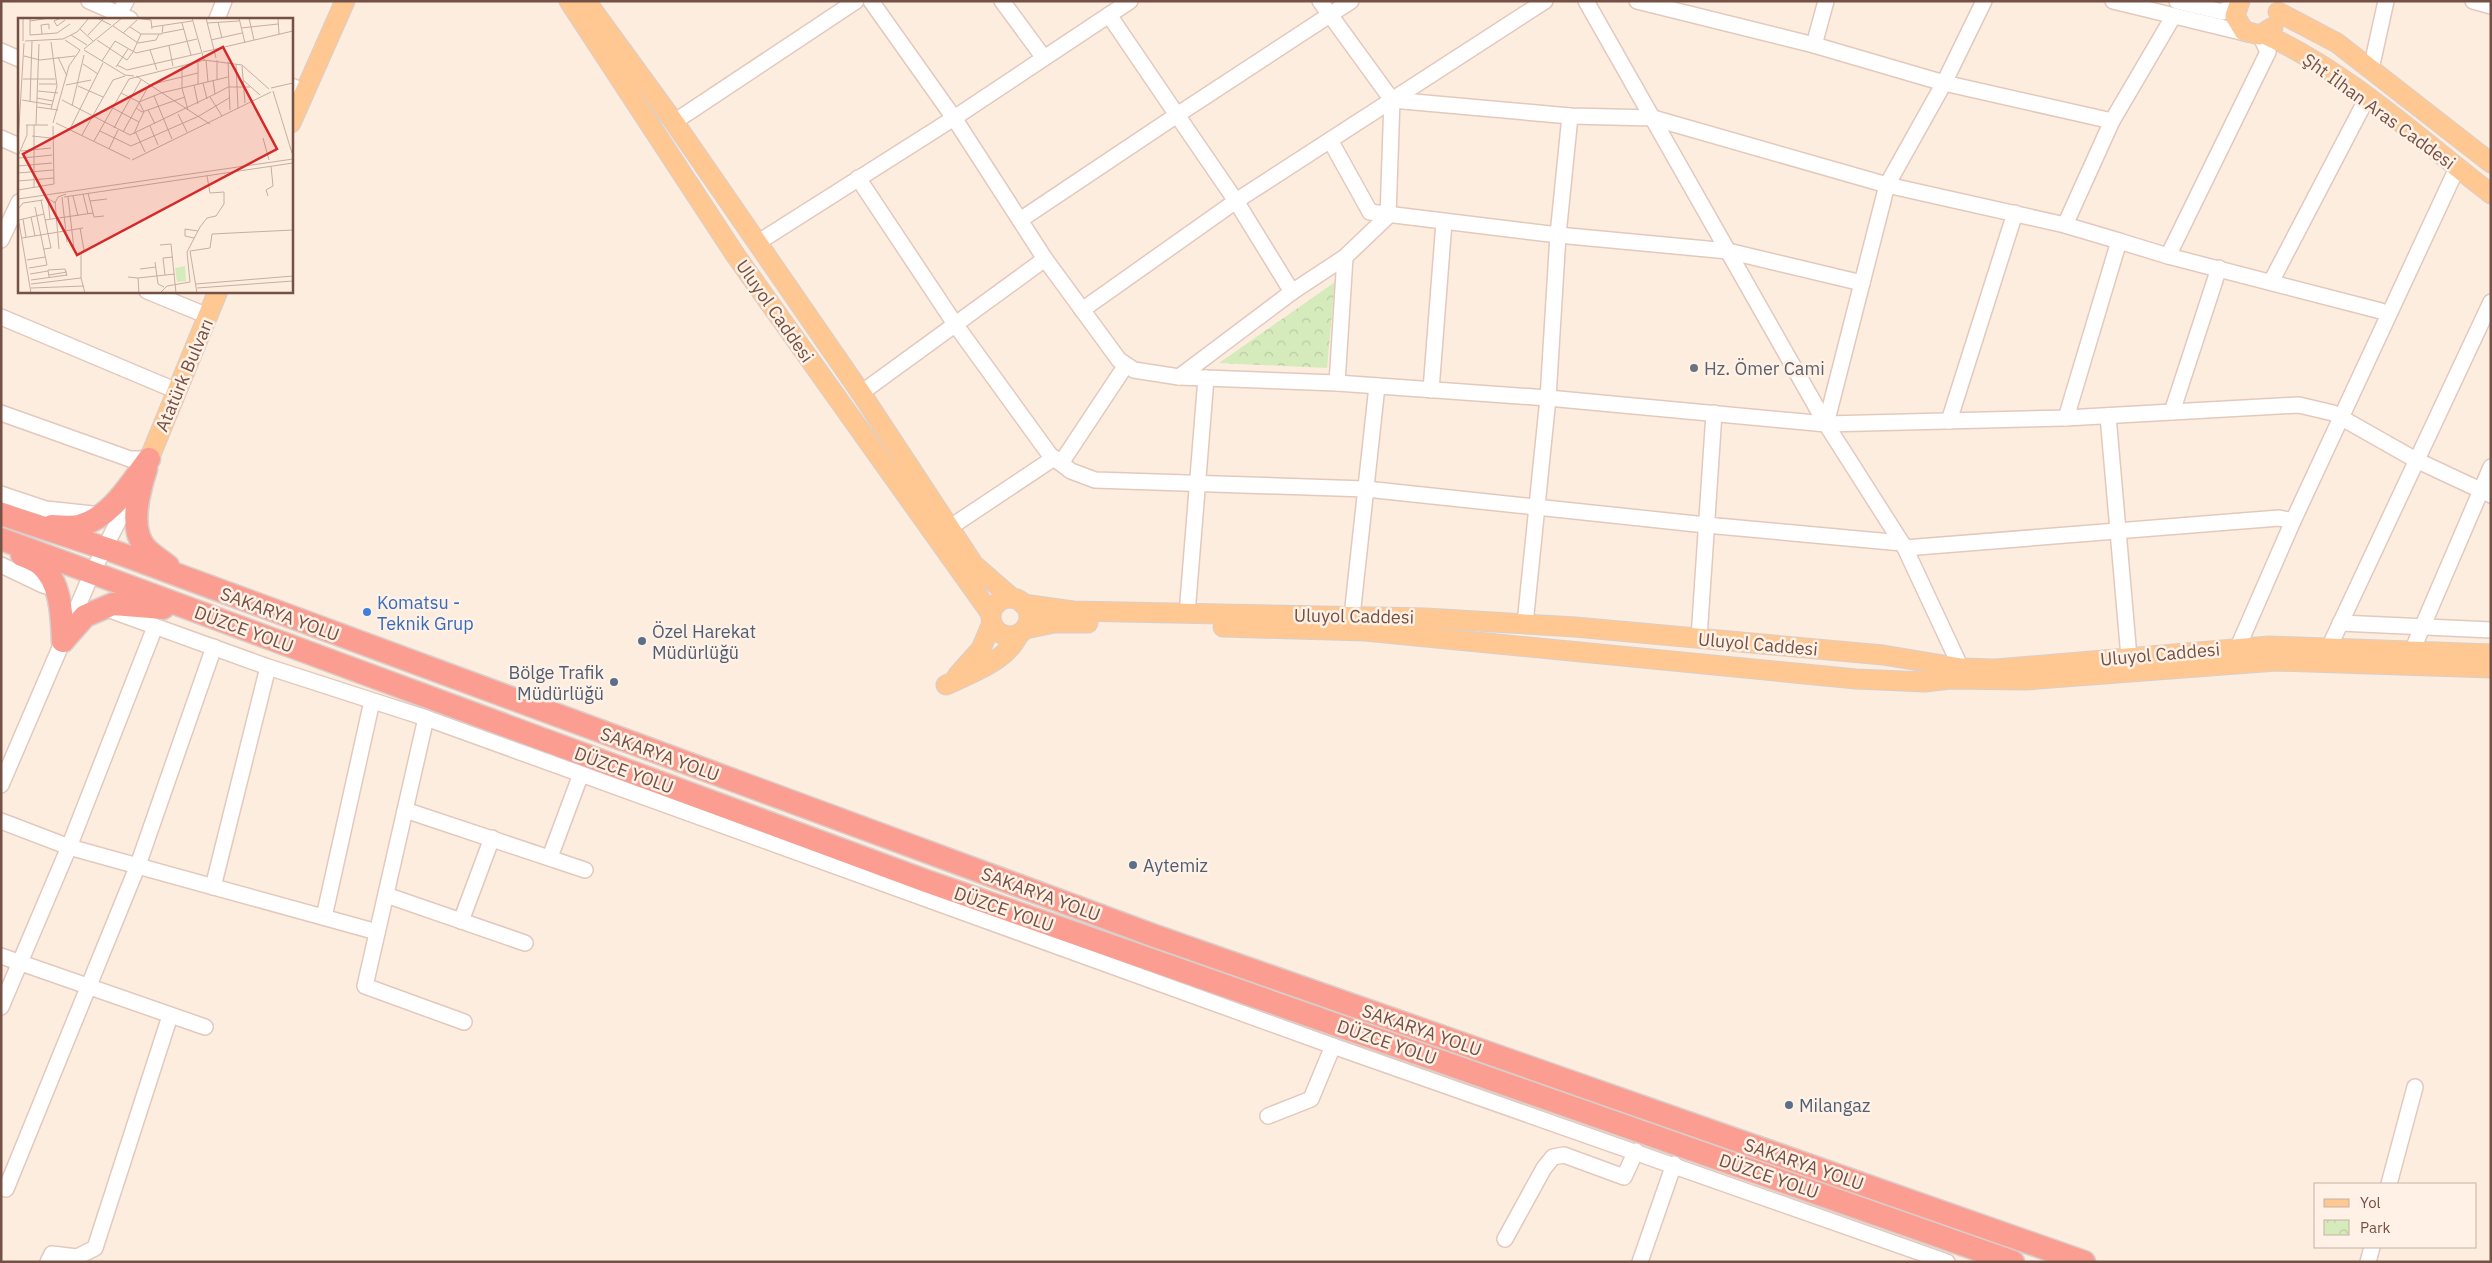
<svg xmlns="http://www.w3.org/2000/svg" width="2492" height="1263" font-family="'IBM Plex Sans',sans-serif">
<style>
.park{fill:url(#park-crowns)}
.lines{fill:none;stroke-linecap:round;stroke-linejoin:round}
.minor-casing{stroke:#e3c9bd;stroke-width:18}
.major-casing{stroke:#d8cecb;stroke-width:21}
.highway-casing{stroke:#d8cecb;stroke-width:25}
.minor{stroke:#fff;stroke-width:15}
.major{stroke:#ffc893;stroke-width:19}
.highway{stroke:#fb9e91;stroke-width:22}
.worship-dot{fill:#6b7280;stroke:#fff1e5;stroke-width:2}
.shop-dot{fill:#3f7fe0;stroke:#fff1e5;stroke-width:2}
.service-dot{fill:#5c6f8a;stroke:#fff1e5;stroke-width:2}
.labels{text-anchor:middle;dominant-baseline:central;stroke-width:5;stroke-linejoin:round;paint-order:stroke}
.street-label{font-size:18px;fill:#745045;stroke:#fff1e5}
.worship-label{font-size:18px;fill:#5b616d;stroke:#fff1e5;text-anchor:start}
.shop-label{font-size:18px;fill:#366cbe;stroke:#fff1e5;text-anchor:start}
.service-label{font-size:18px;fill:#4e5e75;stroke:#fff1e5;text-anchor:start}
.inset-road{fill:none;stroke:#c6aea1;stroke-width:1}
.view{fill:#d62828;fill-opacity:0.15;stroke:#d62828;stroke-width:2.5}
.inset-edge{fill:none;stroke:#745045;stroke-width:2.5}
</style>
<defs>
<pattern id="park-crowns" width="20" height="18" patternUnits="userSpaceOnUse" patternTransform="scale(1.25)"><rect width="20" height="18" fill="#d5ebbc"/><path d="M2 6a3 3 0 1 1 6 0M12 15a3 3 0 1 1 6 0" fill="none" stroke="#bacba3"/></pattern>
</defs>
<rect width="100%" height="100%" fill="#fdedde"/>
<!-- park -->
<polygon class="park" points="1335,282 1327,368 1219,363"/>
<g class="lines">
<!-- minor casing -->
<g class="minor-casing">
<g id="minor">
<polyline points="89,1 130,19"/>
<polyline points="871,1 954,118 1045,259 1119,360 1134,370 1179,377 1337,383 1548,398 1826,424 2066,418 2172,412 2219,268"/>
<polyline points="1002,1 1044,58"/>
<polyline points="1586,1 1826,424 1905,548 1961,668 1968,672"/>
<polyline points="1637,1 1814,45 1944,83 2112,121"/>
<polyline points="2113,1 2249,34"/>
<polyline points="2177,1 2222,12 2238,1"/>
<polyline points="2473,1 2491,6"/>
<polyline points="1109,15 1177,115 1351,1"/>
<polyline points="116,19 126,1"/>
<polyline points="217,19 224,1"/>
<polyline points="1814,45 1826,1"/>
<polyline points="1,51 19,59"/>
<polyline points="2371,69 2386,1"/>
<polyline points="291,86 305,92"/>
<polyline points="1392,100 1570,116 1653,118 1887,185 2065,225 2119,241"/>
<polyline points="674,122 856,1"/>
<polyline points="1,138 19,146"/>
<polyline points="1330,140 1370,212 1558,235 1728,251 1862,283"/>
<polyline points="858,178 955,324 1050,455 1071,471 1095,480 1366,489 1706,525 1902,543"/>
<polyline points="1020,220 1177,115 1236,201 1292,292 1179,377"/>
<polyline points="2065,225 2112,121 2173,17"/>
<polyline points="1,240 19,202"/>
<polyline points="757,243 954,118 1130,1"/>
<polyline points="2168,256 2268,52 2260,35"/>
<polyline points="2271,282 2367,98"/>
<polyline points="147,291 208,316"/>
<polyline points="1292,292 1345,257 1388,216 1392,100 1320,1"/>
<polyline points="1082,310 1236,201 1545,1"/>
<polyline points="1,317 177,391"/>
<polyline points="1337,383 1345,257"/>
<polyline points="1431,390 1444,222"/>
<polyline points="861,393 1045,259"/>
<polyline points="2172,412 2299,405 2333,413 2416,460 2491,495"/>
<polyline points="1,413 130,459 149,459 146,464"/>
<polyline points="2108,416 2129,657"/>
<polyline points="2066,418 2119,241 2168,256 2381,311"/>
<polyline points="1949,421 2015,213"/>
<polyline points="1826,424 1887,185 1944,83 1984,1"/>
<polyline points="1061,463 1126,365"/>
<polyline points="1,494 46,509 102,515"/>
<polyline points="949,528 1054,458"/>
<polyline points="1905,548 2279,518 2293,521"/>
<polyline points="1,565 43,585 57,589"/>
<polyline points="107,609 268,667 426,718 1333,1046 1947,1262"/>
<polyline points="1187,614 1206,378"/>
<polyline points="1352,616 1377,386"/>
<polyline points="2340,623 2491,630"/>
<polyline points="1525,624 1548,398 1558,235 1570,116"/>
<polyline points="1699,638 1714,413"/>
<polyline points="2238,647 2293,521 2457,168"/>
<polyline points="2412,651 2491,467"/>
<polyline points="2325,656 2491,302"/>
<polyline points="426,718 365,986 464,1022"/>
<polyline points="1,785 92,573 133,492"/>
<polyline points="405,810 585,870"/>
<polyline points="1,821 69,847 377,932"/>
<polyline points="550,857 581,774"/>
<polyline points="213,887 268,667"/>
<polyline points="386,895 525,943"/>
<polyline points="324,917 372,701"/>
<polyline points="461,921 492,838"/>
<polyline points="1,956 205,1027"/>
<polyline points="1,1007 69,847 155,627"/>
<polyline points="1268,1116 1311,1099 1333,1046"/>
<polyline points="2389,1184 2415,1087"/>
<polyline points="6,1189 138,865 214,647"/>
<polyline points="1505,1239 1544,1168 1553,1157 1564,1155 1624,1177 1636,1151"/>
<polyline points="48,1262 52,1254 77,1257 95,1248 170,1016"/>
<polyline points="1640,1262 1674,1164"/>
<polyline points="2368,1262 2372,1247"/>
</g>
</g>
<!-- major casing -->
<g class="major-casing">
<g id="major">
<polyline points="569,1 736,256 991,614"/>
<polyline points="586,1 674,122 861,393 974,565 1012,598"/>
<polyline points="2240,1 2235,16 2244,31 2260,35 2273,27"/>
<polyline points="2278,12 2337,43 2491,163"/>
<path d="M2264 34C2348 72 2418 138 2491 194"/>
<polyline points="291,123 345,1"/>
<polyline points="149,459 218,291"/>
<circle cx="1010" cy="617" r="19"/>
<polyline points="1023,604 1073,611 1426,618 1575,627 1883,655 1961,668 1996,669 2269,646 2491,654"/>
<polyline points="1223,627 1365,631 1856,679 1925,682 1950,679 2026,680 2276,661 2491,668"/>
<polyline points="1025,629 1054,623 1088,623"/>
<polyline points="957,676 981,649 992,623"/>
<path d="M946 685C972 673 1007 661 1019 634"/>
</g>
</g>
<!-- highway casing -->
<g class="highway-casing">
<g id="highway">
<path d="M146 469C139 491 129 526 144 546 150 554 161 560 168 566"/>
<polyline points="1,514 113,551 1155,936 2084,1262"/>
<path d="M52 526C60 526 71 528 79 526 112 517 130 484 149 459"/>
<polyline points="1,539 926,881 2013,1262"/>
<path d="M22 555C28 557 35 560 40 564 61 581 62 616 63 641"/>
<polyline points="63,641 85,616 113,604 163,608"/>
</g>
</g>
<!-- minor -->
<use href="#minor" class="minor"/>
<!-- major -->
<use href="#major" class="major"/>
<!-- highway -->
<use href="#highway" class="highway"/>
</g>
<!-- markers -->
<circle class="worship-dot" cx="1694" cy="368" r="5"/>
<circle class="shop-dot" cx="367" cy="612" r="5"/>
<g class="service-dot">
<circle cx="642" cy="641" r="5"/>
<circle cx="614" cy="682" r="5"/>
<circle cx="1133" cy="865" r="5"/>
<circle cx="1789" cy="1105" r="5"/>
</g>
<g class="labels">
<!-- street labels -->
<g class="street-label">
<text transform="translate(2379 111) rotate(36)">Şht İlhan Aras Caddesi</text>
<text transform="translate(775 311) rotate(55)">Uluyol Caddesi</text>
<text transform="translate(184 375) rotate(-67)">Atatürk Bulvarı</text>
<text transform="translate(280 614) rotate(20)">SAKARYA YOLU</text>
<text transform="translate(1354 616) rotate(1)">Uluyol Caddesi</text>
<text transform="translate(244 629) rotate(20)">DÜZCE YOLU</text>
<text transform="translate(1758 644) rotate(5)">Uluyol Caddesi</text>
<text transform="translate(2160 654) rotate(-5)">Uluyol Caddesi</text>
<text transform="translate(660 754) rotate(20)">SAKARYA YOLU</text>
<text transform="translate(624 770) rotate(20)">DÜZCE YOLU</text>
<text transform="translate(1041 894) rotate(20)">SAKARYA YOLU</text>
<text transform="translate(1004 909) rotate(19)">DÜZCE YOLU</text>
<text transform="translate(1422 1030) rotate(19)">SAKARYA YOLU</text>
<text transform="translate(1387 1042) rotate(19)">DÜZCE YOLU</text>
<text transform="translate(1804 1164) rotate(19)">SAKARYA YOLU</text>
<text transform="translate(1769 1176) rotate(19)">DÜZCE YOLU</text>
</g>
<!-- worship labels -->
<g class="worship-label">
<text x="1704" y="368">Hz. Ömer Cami</text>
</g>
<!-- shop labels -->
<g class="shop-label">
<text x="377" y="602">Komatsu -<tspan x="377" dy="21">Teknik Grup</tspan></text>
</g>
<!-- service labels -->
<g class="service-label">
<text x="652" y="631">Özel Harekat<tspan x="652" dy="21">Müdürlüğü</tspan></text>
<text x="604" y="672" text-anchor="end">Bölge Trafik<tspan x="604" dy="21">Müdürlüğü</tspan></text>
<text x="1143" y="865">Aytemiz</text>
<text x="1799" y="1105">Milangaz</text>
</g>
</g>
<!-- overview -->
<g transform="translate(18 18)">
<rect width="275" height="275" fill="#fdedde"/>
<path d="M167 248 168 263 159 264 157 250Z" fill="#d5ebbc"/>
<path class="inset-road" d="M12 0V17L39 15 52 6M43 0 36 3 39 8 47 2M79 0 93 7M117 0 133 2 134 11M174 0 186 42 224 47 251 71M188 0 198 40M221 0 227 25M231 0 236 22M260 0 261 16M12 3 32 0M200 4 204 20M164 5 173 37M189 5 221 3M95 8 120 25 138 22 141 16M112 9 123 16H144L145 8M134 9 174 3M223 10 260 6M62 11 75 23M105 15 119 2M145 15 166 11M24 16 23 7 31 6V11M53 17 69 27M70 17 86 0M47 22 62 32M79 22 109 42 115 34M193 22 224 15M5 23V0M7 23 45 21 59 14 71 0M0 28V67M151 28 155 48M66 31 104 0M66 32 107 57 116 58M132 32 139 52M115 34 123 16M185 34 275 13M6 38 22 42 57 38M40 39 49 58M188 42 190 64M199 42V61M84 43 97 23 118 35 179 21M180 44V66M210 44 212 92M65 46 80 56M218 46 220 90M99 47 109 52 183 35M164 48V70L170 92M224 48 227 85M98 49 110 31M118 58 192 106M5 61H37M225 62 242 77M21 66H38M48 67 73 62M176 67 180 86M60 68 85 79M253 70 275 65M20 73 40 75M255 73 274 135M103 75 121 84 126 94 121 104M197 76 210 69H232M136 78 154 121M192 79 204 98M19 80 35 83M189 81 185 65 210 59M4 82 34 87M44 82 112 117 197 76 195 62M12 84 14 23M121 84 143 75 185 65M54 88 66 37M19 89 40 92M95 90 104 95 123 62M118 90 124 94 167 79M33 91 39 68 33 24M130 92 137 106M160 96 169 114M181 98 211 80M35 105 51 48 62 32M38 105 112 141M8 107H30M16 107V170M18 107 21 26M35 108 36 166M132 108 140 127M96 110 104 95 121 104 116 116M52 111 85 45M82 113 113 128 181 98M105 114 131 67 180 55M118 115 127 134M64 117 95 62 107 58M14 118 33 120M245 120 251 142M76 123 111 61 187 42M0 125 6 25M91 131 100 112M3 133 33 130M0 138 9 117V107M15 139 34 137M0 140 15 139M114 142 253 74M0 148 34 145M0 155 35 152M0 163 36 160M0 172 36 166M70 175 76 199 86 198M65 176 70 196M55 178 60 198M250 178 248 172 255 168 253 148M28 179 37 185 40 179 48 176M44 179 49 224M46 179 275 145M50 179 56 231M0 181 275 141M30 181 32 201M23 182 33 230 26 231M37 183 41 231M72 183 89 181M0 191 5 185 25 182M0 199 13 275M13 199 17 218M5 201 8 219M1 202 26 196M27 202 75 195M62 210 66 232 63 234V260L67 275M4 220 65 210M176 220 167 218V211L180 213M142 227 153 226 158 275M9 242 27 239M137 244 140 266 146 269M11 250 29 247 17 189M122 251 138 249M12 256 30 253M31 257 49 254M147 257 145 240 155 239M31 259 30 252 47 251 49 258M110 259 120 260 121 275M120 260 157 256M13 262 49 257M13 266 63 260M178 266 275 258M13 270 66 268M179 270 275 263M142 275 149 268 172 264 169 234 182 209 189 200 198 198 206 186V174L192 175 189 158M179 275 172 233 192 230 194 216 275 212"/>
<path class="view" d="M205 29 259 131 59 237 5 136Z"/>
<rect width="275" height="275" class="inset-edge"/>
</g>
<!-- border -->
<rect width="2492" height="1263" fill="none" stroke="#745045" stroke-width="5"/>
<!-- legend -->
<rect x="2314" y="1183" width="162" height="65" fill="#fff1e5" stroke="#c7b1a5"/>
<rect x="2324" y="1199" width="25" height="8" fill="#ffc893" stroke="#c7b1a5"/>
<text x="2360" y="1208" font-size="15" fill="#745045">Yol</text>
<rect x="2324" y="1220" width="25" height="15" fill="url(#park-crowns)" stroke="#c7b1a5"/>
<text x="2360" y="1233" font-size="15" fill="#745045">Park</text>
</svg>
